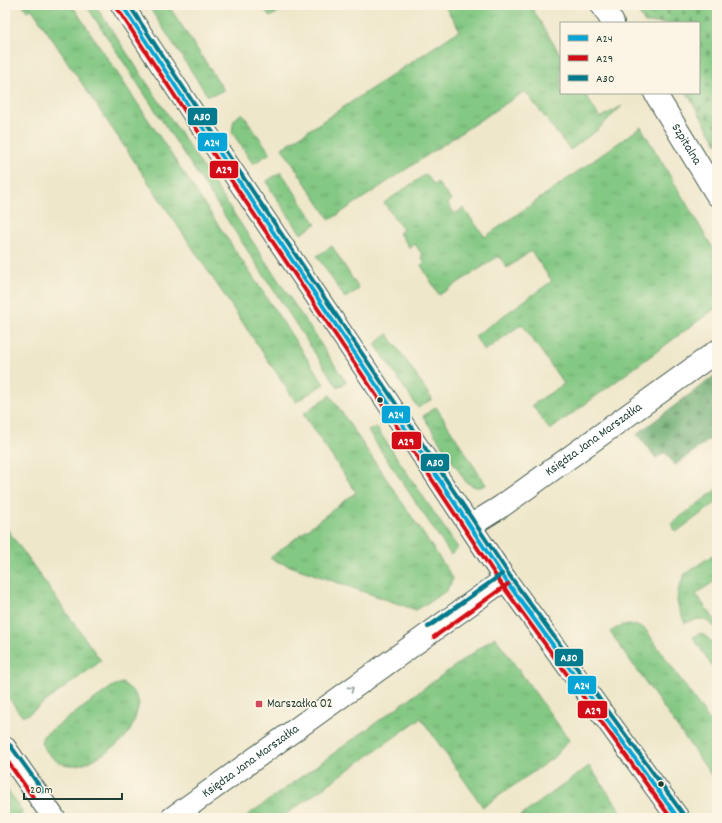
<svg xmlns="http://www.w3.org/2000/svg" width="722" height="823" font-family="Dekko,sans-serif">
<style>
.grass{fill:url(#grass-tufts);stroke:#51825c}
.forest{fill:url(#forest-firs);stroke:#447452}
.cemetery{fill:url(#cemetery-stones);stroke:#51825c}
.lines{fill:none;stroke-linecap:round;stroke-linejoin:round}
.minor-casing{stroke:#3e564a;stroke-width:24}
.tertiary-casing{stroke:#3e564a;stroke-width:24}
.minor{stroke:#fff;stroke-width:22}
.tertiary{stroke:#fff;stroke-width:22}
.bus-1-casing{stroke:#fcf5e5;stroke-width:7}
.bus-2-casing{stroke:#fcf5e5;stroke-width:7}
.bus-3-casing{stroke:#fcf5e5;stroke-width:7}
.bus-1{stroke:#06a4d7;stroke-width:4}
.bus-2{stroke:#d40c17;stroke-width:4}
.bus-3{stroke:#037a8e;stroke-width:4}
.oneway{stroke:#8f9e9a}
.bus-dot{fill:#1f3d34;stroke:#fcf5e5;stroke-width:1.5}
.poi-dot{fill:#d1495b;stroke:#fcf5e5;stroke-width:1.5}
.labels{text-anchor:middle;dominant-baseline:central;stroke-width:3.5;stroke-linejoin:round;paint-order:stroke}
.street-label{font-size:13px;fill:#1f3d34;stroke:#fcf5e5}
.poi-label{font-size:13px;fill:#1f3d34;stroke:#fcf5e5;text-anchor:start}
.line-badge{stroke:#fcf5e5;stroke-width:1.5}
.badge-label{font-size:11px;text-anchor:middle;font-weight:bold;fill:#fff}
</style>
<defs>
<pattern id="grass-tufts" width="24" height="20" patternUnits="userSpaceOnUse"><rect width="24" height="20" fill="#83c883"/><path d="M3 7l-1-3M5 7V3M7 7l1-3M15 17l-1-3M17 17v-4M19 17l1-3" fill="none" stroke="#6ba46c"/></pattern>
<pattern id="forest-firs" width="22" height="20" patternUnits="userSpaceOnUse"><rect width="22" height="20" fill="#6aac71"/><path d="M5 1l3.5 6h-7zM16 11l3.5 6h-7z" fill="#578d5e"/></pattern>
<pattern id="cemetery-stones" width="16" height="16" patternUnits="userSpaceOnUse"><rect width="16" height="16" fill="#83c883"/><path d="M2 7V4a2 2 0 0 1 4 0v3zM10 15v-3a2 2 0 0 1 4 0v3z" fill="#6ba46c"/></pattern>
</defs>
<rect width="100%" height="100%" fill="#fcf5e5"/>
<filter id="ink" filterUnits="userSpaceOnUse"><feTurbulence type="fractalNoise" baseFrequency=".025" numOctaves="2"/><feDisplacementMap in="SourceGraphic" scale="8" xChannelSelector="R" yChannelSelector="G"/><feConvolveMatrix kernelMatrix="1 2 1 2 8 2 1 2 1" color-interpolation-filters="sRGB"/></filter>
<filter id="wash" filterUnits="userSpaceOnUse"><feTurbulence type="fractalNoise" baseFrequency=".012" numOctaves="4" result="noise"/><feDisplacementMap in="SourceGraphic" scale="16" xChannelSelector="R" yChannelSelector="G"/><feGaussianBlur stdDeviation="0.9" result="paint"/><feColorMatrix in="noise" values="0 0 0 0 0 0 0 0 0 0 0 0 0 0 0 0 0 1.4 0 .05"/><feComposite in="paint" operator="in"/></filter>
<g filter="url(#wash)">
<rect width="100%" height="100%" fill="#eee7ca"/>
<!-- grass -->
<g class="grass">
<polygon points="23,5 72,5 324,384 296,402 32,9 27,11"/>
<polygon points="86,5 95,5 346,382 338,388"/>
<polygon points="148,5 168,5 224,90 215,94 207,95"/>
<polygon points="262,5 284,5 286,7 270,17"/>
<polygon points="444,5 530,5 561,56 561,93 587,93 585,94 600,118 622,106 597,130 570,150 525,91 471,126 330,220 282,148 460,30"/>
<polygon points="242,113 270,153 253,164 232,132 234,120"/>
<polygon points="641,127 717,255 717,307 550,430 532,405 564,384 522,324 484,351 475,336 552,281 531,251 507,268 499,256 439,295 421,265 425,262 421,257 423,256 415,244 410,248 399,233 403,230 384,203 426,174 434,185 437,182 451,200 448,204 455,214 463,208 485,237"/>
<polygon points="281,172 316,224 301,234 271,190 267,181"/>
<polygon points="332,246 359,289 345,298 317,256"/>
<polygon points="388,334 432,399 418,408 375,344"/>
<polygon points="330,395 453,578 451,583 446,591 416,610 273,560 270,558 356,492 303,414"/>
<path d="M436 407 486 485C477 489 474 487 466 482L423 416Z"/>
<polygon points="376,427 458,548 451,555 368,431"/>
<polygon points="717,489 717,502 676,532 671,524"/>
<polygon points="5,526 101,661 27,715 21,715 5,693"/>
<path d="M717 552V581L716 580 696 594 717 623V630C705 617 701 617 685 623L679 609 677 601 678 591 681 583 685 574Z"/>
<polygon points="622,625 634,625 645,629 717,731 717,783 610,632"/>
<path d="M701 633C721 647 717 652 717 674L693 637Z"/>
<polygon points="495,637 569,740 553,758 483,807 421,718 281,818 244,818"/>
<path d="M122 683C132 689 135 693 139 703 137 711 134 725 129 732 125 739 113 748 106 752 81 769 58 773 41 743L43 736 113 686Z"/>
<polygon points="589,766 626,818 518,818"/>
<polygon points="5,786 22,811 20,818 5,818"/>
</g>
<!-- forest -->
<polygon class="forest" points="717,374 717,434 675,465 665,452 656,458 637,434"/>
<!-- cemetery -->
<polygon class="cemetery" points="634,5 717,5 717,144 687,93 699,93 699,23 645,23"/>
</g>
<g filter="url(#ink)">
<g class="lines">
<!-- minor casing -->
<g class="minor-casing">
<g id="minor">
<polyline points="602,5 613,23"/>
<path id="s1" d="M655 93 717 195"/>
<path id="s2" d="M470 526 502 506 717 351"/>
<polyline points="5,748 54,818"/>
<path id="s3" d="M172 818 505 579"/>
</g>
</g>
<!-- tertiary casing -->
<g class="tertiary-casing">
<polyline id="tertiary" points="122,5 201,125 383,395 505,579 678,818"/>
</g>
<!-- minor -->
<use href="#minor" class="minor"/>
<!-- tertiary -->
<use href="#tertiary" class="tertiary"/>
<!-- bus-1 casing -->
<g class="bus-1-casing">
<polyline id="bus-1" points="122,5 201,125 383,395 505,579 678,818"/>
</g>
<!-- bus-2 casing -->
<g class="bus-2-casing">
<g id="bus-2">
<polyline points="117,8 196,128 378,398 500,582 671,818"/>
<polyline points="434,637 508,584"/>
<polyline points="5,758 33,797"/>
</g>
</g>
<!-- bus-3 casing -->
<g class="bus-3-casing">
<g id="bus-3">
<polyline points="129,5 206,122 388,392 510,576 683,814"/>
<polyline points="428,627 502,574"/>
<polyline points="10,745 43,791"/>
</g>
</g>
<!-- bus-1 -->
<use href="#bus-1" class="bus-1"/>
<!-- bus-2 -->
<use href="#bus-2" class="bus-2"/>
<!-- bus-3 -->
<use href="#bus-3" class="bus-3"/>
</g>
<!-- one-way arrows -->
<defs><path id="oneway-chevron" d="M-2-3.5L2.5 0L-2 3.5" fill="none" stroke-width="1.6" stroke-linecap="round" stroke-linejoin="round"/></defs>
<use class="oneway" href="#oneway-chevron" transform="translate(351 689) rotate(-36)"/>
</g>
<!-- markers -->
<g class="bus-dot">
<circle cx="380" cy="400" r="3.5"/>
<circle cx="661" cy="784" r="3.5"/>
</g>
<rect class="poi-dot" x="255" y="700" width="8" height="8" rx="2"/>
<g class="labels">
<!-- street labels -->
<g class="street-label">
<text stroke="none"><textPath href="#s1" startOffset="60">Szpitalna</textPath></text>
<text stroke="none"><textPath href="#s2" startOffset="151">Księdza Jana Marszałka</textPath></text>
<text stroke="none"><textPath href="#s3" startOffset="97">Księdza Jana Marszałka</textPath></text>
</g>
<!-- poi labels -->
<g class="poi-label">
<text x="267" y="704">Marszałka 02</text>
</g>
</g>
<g class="line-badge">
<rect x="187" y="107" width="31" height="19" rx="4" fill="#037a8e"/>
<rect x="197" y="132" width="31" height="20" rx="4" fill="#06a4d7"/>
<rect x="209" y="160" width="30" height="19" rx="4" fill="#d40c17"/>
<rect x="381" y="405" width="30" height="19" rx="4" fill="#06a4d7"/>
<rect x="391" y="431" width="31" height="19" rx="4" fill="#d40c17"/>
<rect x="420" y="453" width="30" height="19" rx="4" fill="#037a8e"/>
<rect x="554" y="648" width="30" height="19" rx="4" fill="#037a8e"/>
<rect x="567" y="675" width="30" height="20" rx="4" fill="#06a4d7"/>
<rect x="577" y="700" width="31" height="19" rx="4" fill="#d40c17"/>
</g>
<g class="badge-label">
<text x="202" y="120">A30</text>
<text x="212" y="146">A24</text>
<text x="224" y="173">A29</text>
<text x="396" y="418">A24</text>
<text x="406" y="445">A29</text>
<text x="435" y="466">A30</text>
<text x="569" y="661">A30</text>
<text x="582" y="689">A24</text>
<text x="593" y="714">A29</text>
</g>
<!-- margin -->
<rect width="722" height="823" fill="none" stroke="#fcf5e5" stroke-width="20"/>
<!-- legend -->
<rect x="560" y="22" width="140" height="72" fill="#fcf5e5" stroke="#a4ab9e"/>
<rect x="568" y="35" width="20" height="6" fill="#06a4d7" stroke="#a4ab9e"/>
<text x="596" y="42" font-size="12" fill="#1f3d34">A24</text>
<rect x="568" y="55" width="20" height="6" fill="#d40c17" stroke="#a4ab9e"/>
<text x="596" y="62" font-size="12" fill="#1f3d34">A29</text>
<rect x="568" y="75" width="20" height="6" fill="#037a8e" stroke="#a4ab9e"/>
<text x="596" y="82" font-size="12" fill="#1f3d34">A30</text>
<!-- scale -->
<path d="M24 793v6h98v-6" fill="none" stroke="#1f3d34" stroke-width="2"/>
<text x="30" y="793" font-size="12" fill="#1f3d34" stroke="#fcf5e5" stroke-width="3" paint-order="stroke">20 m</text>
</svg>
